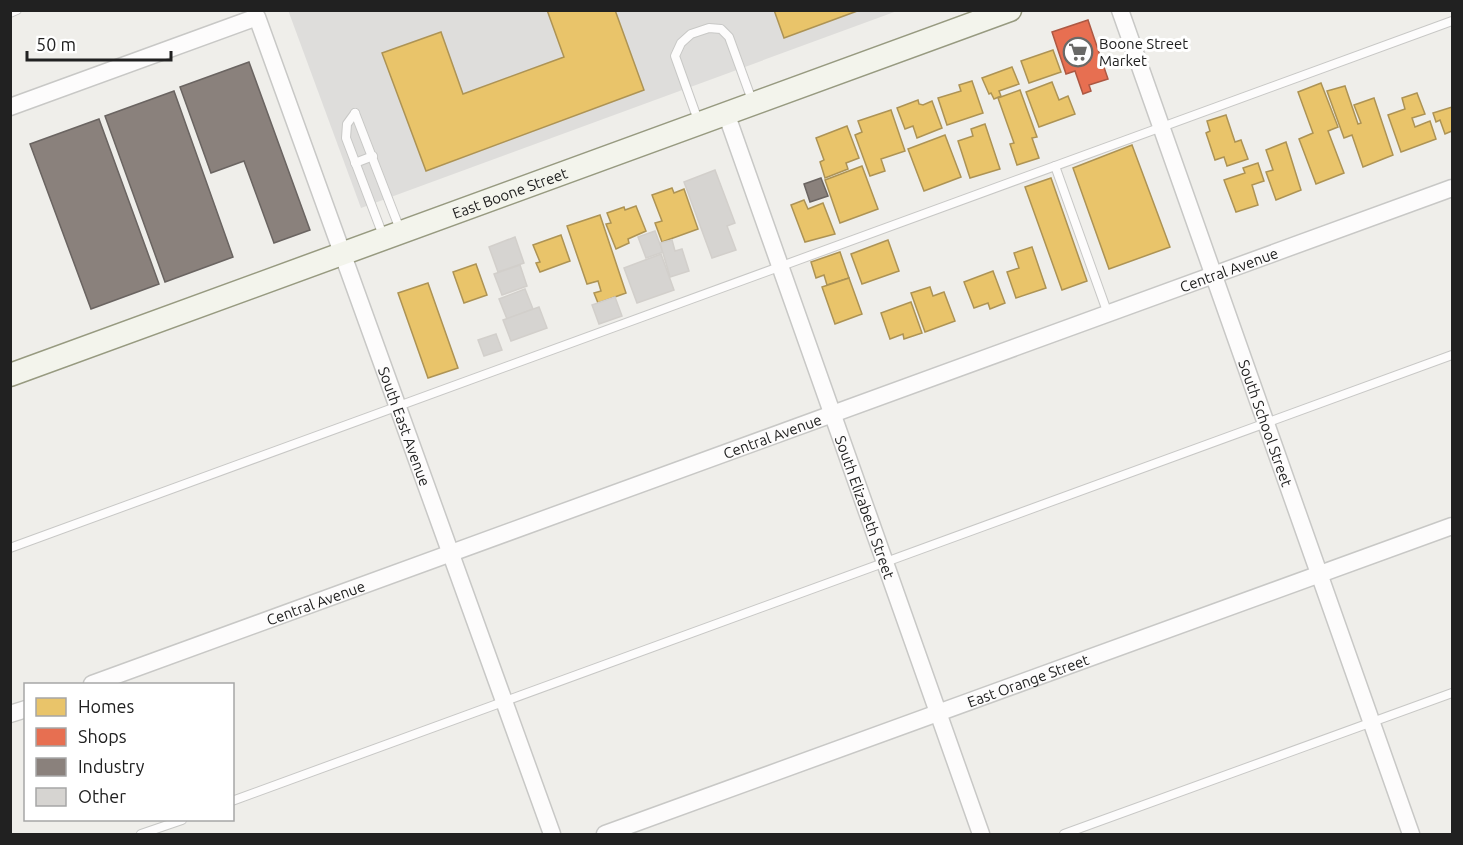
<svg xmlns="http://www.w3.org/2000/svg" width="1463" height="845" font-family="Ubuntu,sans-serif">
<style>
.residential{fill:#dedddb}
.homes{fill:#e9c46a;stroke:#ad9354;stroke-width:1.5}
.shops{fill:#e76f51;stroke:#ac5843;stroke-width:1.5}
.industry{fill:#8a817c;stroke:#6a6461;stroke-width:1.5}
.building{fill:#d6d4d1;stroke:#d2cfcb;stroke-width:1.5}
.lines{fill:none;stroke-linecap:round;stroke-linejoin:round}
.lane-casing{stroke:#c8c8c6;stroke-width:10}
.street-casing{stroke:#c8c8c6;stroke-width:19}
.secondary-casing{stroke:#979a80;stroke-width:25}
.lane{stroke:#fdfcfc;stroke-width:8}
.street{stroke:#fdfcfc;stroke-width:16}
.secondary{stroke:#f3f4ec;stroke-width:22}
.labels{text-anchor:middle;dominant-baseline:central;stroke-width:6;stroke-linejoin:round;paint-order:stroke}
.poi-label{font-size:15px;fill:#212121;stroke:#fff;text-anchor:start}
.street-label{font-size:15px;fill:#212121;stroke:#fff}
</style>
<rect width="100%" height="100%" fill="#efeeea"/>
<!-- residential -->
<polygon class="residential" points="288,10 897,11 361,208"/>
<!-- homes -->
<g class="homes">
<polygon points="547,10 615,10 644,90 426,171 382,53 441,32 463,94 564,57"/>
<polygon points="774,10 860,10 784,38"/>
<polygon points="1053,50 1061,72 1029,83 1021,61"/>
<polygon points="1012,67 1019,84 999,91 1001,96 994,99 991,93 989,94 982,78"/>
<polygon points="972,81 983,113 947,125 938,98 961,91 959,85"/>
<polygon points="1052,82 1059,100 1068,96 1075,114 1039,127 1026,92"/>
<polygon points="1321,83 1338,127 1328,131 1344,173 1316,184 1299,139 1313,133 1298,92"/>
<polygon points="1345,86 1358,124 1361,123 1354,105 1374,98 1393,155 1363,167 1352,135 1344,138 1327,91"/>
<polygon points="1020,90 1037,137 1032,138 1039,158 1017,165 1010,144 1014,143 998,98"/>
<polygon points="1417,93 1425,114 1412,118 1415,127 1430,121 1436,139 1401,152 1388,115 1405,109 1402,98"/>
<polygon points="918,100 919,104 923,105 932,101 942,128 917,138 913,126 905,129 897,108"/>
<polygon points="1452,107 1452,131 1445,134 1440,120 1436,122 1433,113"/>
<polygon points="891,110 905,151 881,159 885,171 870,176 855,135 862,132 858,121"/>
<polygon points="1226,115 1235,142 1241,140 1248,159 1227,166 1224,157 1215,160 1206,133 1210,131 1207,121"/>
<polygon points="985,124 1000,169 970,178 958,141 973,136 971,129"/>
<polygon points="847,126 859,158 846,163 848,169 825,178 820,162 824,160 816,138"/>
<polygon points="945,135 961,177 924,191 908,149"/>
<polygon points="1286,142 1301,190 1276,200 1266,172 1273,170 1266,150"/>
<polygon points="1132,145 1170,247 1109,269 1073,168"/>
<polygon points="1258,163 1264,181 1252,185 1258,205 1236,212 1224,180 1245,173 1243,168"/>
<polygon points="862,166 878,209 840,223 825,180"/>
<polygon points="1051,178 1087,281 1062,290 1025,187"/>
<polygon points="672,188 674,193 684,189 698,229 662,242 655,223 662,221 652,195"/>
<polygon points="804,200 808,209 823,203 835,234 805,242 791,205"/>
<polygon points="636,206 646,231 628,239 629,243 616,249 606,224 611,223 607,213 624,207 625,210"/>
<polygon points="600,215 626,293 598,303 594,293 601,291 598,281 587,284 567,226"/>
<polygon points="561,235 570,261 540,272 536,263 540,262 533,245"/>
<polygon points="888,240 899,271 862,284 851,254"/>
<polygon points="1032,247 1046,288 1016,298 1007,272 1019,268 1014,253"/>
<polygon points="840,252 849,278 827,285 824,275 816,278 811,262"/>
<polygon points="476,264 487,295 464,303 453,272"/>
<polygon points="993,271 1005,303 990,309 988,303 974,308 964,282"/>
<polygon points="849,278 862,314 835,324 822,287"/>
<polygon points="428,283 458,368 428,378 398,293"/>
<polygon points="930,287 933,296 944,292 955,321 925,332 911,293"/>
<polygon points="911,302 922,333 904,339 903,334 890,339 881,313"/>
</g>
<!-- shops -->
<polygon class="shops" points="1088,20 1108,79 1089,85 1091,91 1083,94 1075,71 1066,74 1052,32"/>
<!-- industry -->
<g class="industry">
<polygon points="249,62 310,230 274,243 244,161 211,173 180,87"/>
<polygon points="174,91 233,257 165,282 105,116"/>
<polygon points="99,119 159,284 91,309 30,144"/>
<polygon points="821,178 828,196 810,202 804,184"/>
</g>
<!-- building -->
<g class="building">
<polygon points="715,170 735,223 727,226 736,250 712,258 684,182"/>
<polygon points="655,231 663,252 646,258 638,237"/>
<polygon points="515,237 524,263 498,272 489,247"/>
<polygon points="672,240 675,251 682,249 689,271 670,277 660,243"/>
<polygon points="661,254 674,290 637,303 624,268"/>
<polygon points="520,265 527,286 502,295 494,274"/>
<polygon points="525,289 533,309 507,319 499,299"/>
<polygon points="615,297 622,316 599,324 592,305"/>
<polygon points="539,307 547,328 511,341 503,320"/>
<polygon points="496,334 502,350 484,356 478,340"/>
</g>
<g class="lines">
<!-- lane casing -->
<g class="lane-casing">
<g id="lane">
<polyline points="10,13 17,10"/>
<polyline points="355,113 347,124 346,138 384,238"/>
<polyline points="355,113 401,232"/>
<polyline points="699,123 675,56 681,43 691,34 709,28 721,29 729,37 753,103"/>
<polyline points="355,163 373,156"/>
<polyline points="1055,166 1108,314"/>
<polyline points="10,548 1452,21"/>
<polyline points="232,801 1452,355"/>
<polyline points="141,834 182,820"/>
<polyline points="1064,834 1452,693"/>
</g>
</g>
<!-- street casing -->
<g class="street-casing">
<g id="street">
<path id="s1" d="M1120 10 1411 834"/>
<path id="s2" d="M10 107 257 17 552 834"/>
<path id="s3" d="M726 113 981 834"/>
<path id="s4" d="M92 684 1452 188"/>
<polyline points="10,714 26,709"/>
<path id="s5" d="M605 834 1452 526"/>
</g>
</g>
<!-- secondary casing -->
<g class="secondary-casing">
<g id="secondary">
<path id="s6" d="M10 375 1010 10"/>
</g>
</g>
<!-- lane -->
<use href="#lane" class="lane"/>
<!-- street -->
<use href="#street" class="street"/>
<!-- secondary -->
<use href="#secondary" class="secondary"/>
</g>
<!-- icons -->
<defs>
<g id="supermarket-ring" transform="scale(1.5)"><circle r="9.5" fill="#fff" stroke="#696967" stroke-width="1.5"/><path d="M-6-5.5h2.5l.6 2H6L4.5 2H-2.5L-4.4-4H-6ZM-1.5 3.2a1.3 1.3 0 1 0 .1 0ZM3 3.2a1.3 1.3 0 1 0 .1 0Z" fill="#696967"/></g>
</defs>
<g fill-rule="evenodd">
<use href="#supermarket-ring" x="1078" y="52"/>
</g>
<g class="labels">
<!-- poi labels -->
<g class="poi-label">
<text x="1099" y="43">Boone Street<tspan x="1099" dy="17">Market</tspan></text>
</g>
<!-- street labels -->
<g class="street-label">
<text stroke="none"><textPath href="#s6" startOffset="532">East Boone Street</textPath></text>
<text stroke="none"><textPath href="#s4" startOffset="1210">Central Avenue</textPath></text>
<text stroke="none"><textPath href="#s1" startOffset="438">South School Street</textPath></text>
<text stroke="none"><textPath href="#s2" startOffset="698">South East Avenue</textPath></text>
<text stroke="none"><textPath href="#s4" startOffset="724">Central Avenue</textPath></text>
<text stroke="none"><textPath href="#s3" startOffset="418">South Elizabeth Street</textPath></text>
<text stroke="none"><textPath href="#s4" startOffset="238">Central Avenue</textPath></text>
<text stroke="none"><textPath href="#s5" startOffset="450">East Orange Street</textPath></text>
</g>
</g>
<!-- border -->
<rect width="1463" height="845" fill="none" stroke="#212121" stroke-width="24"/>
<!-- legend -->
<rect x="24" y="683" width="210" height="138" fill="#ffffff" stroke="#a6a6a6" stroke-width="1.5"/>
<rect x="36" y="698" width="30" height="18" fill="#e9c46a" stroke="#a6a6a6" stroke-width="1.5"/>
<text x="78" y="713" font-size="18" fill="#212121">Homes</text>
<rect x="36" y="728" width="30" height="18" fill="#e76f51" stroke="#a6a6a6" stroke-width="1.5"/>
<text x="78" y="743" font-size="18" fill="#212121">Shops</text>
<rect x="36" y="758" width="30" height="18" fill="#8a817c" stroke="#a6a6a6" stroke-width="1.5"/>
<text x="78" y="773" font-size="18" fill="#212121">Industry</text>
<rect x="36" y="788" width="30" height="18" fill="#d6d4d1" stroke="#a6a6a6" stroke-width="1.5"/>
<text x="78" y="803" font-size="18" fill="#212121">Other</text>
<!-- scale -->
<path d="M27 51v9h144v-9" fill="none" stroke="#212121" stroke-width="3"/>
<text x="36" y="51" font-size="18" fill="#212121" stroke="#ffffff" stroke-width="4.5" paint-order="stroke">50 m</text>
</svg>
